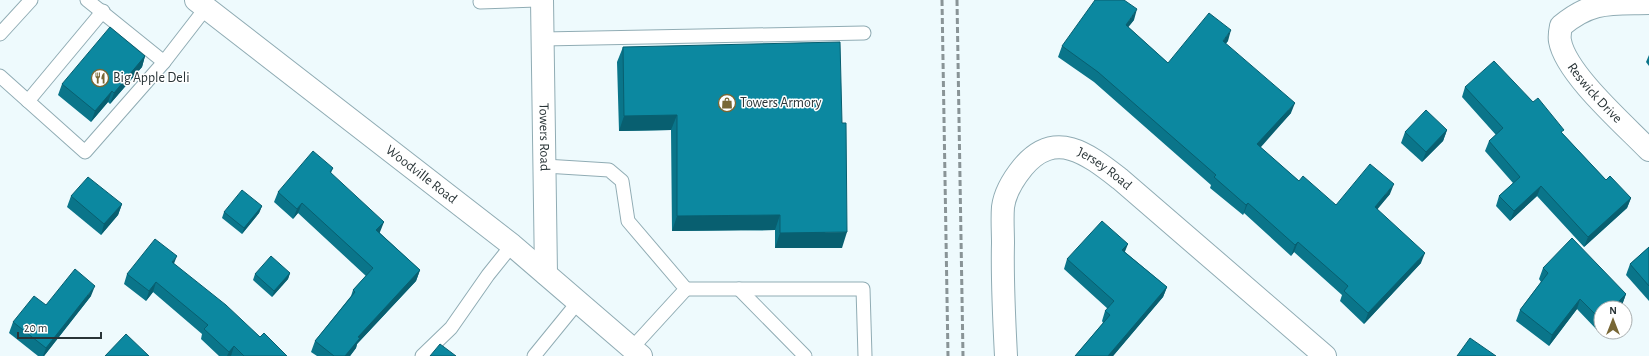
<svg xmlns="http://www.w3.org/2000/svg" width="1649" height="356" font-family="'Alegreya Sans',sans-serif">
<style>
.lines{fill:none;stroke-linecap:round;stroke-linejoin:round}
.lane-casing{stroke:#90acb4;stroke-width:15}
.street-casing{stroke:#90acb4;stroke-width:24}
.primary-casing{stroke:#90acb4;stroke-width:24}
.lane{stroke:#fff;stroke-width:13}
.street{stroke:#fff;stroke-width:22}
.primary{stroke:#fff;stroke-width:22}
.rail{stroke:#899497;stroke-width:3;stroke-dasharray:6 3;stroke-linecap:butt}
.wall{fill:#0a758a}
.shaded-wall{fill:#085f70}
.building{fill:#0c88a0;stroke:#085f70}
.labels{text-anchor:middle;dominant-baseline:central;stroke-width:3;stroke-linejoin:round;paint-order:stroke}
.poi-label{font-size:14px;fill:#293437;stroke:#fff;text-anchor:start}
.street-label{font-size:14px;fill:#293437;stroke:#fff}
</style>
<rect width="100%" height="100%" fill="#eefafd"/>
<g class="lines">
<!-- lane casing -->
<g class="lane-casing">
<g id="lane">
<polyline points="87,0 164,62 205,9"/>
<polyline points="480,2 537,0"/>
<polyline points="0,34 31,0"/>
<polyline points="543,39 864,33"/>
<polyline points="0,76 85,152 164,62"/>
<polyline points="28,101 103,11"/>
<polyline points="545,166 609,170 622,181 628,221 686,289 632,348"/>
<polyline points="686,289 863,289 865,356"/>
<polyline points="739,289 805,356"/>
<polyline points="422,356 451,328 488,275 512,245"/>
<polyline points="534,356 578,302"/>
</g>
</g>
<!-- street casing -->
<g class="street-casing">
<g id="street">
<path id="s1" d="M542 0 546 274"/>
<path id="s2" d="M1649 3C1611 4 1592 0 1561 26 1560 31 1559 36 1560 41 1566 74 1625 125 1649 150"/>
<path id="s3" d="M1006 356C1004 318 1002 281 1003 243 1003 232 1002 219 1003 207 1005 192 1014 178 1023 167 1056 128 1089 155 1120 179L1325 356"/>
</g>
</g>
<!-- primary casing -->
<g class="primary-casing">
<g id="primary">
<path id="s4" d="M196 0 512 245 641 356"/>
</g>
</g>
<!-- lane -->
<use href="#lane" class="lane"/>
<!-- street -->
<use href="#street" class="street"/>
<!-- primary -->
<use href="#primary" class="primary"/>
<!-- rail -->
<g class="rail">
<polyline points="942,0 948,356"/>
<polyline points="957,0 963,356"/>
</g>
</g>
<!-- wall -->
<g class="wall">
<polygon points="1134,20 1128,27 1168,63 1228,41 1225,44 1291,113 1260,147 1299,181 1336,205 1390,194 1377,209 1421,263 1364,324 1340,301 1342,295 1294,252 1291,256 1244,213 1243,215 1210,188 1211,185 1094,82 1058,57 1062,46"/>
<polygon points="623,47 842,248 775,248 775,230 672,231 671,130 619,131 617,62"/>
<polygon points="1649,55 1649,66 1646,62"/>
<polygon points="145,56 142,67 110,104 108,102 91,122 58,95 62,84"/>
<polygon points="1465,87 1533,102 1606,180 1631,198 1627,208 1584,247 1537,196 1510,221 1496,206 1499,196 1513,183 1485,151 1489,141 1496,135 1462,97"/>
<polygon points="1447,130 1443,141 1422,162 1401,143 1405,132"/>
<polygon points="333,168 331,173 380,232 380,233 420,270 416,281 357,344 356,348 350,356 317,356 311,352 315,341 351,296 353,290 366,276 298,213 293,219 274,202 278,192"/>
<polygon points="71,196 122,204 118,215 101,235 67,207"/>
<polygon points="262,206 259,213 242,234 222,218 224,212"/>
<polygon points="1649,247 1649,301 1626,275 1630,264"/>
<polygon points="1125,252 1167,287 1163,297 1113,356 1075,356 1103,323 1102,321 1105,311 1108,309 1064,269 1067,259"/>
<polygon points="174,264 260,337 287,356 219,356 201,339 202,334 153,292 146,301 124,284 127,274"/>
<polygon points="1543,268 1626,294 1622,305 1619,308 1601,308 1601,325 1597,330 1577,309 1549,346 1516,321 1520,310 1541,282 1539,279"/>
<polygon points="290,273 288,279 272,297 253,280 255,274"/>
<polygon points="91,296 44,356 38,356 9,333 13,322 46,305"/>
</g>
<!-- shaded-wall -->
<g class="shaded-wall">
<polygon points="1137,9 1134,20 1122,35 1126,25"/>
<polygon points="1231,30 1228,41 1219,52 1223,41"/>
<polygon points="145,56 142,67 110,104 114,93"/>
<polygon points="112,91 108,102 91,122 95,111"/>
<polygon points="1295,103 1291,113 1254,155 1257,144"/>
<polygon points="677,115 671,130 619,131 624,116"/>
<polygon points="1447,130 1443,141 1422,162 1426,152"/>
<polygon points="1394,184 1390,194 1371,217 1375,207"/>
<polygon points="1541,186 1537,196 1510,221 1514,211"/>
<polygon points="1631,198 1627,208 1584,247 1588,237"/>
<polygon points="302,203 298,213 293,219 297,209"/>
<polygon points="1248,203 1244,213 1243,215 1246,205"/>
<polygon points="122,204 118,215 101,235 104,224"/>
<polygon points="262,206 259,213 242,234 244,228"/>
<polygon points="780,215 775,230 672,231 677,216"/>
<polygon points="384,222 380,232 372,241 376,230"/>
<polygon points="847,232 842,248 775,248 780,233"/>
<polygon points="1298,242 1294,252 1291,256 1295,245"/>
<polygon points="1128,244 1124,254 1122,250"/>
<polygon points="1425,253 1421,263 1364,324 1368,313"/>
<polygon points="177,256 173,266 172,262"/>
<polygon points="420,270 416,281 357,344 356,348 350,356 345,356 358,337"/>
<polygon points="290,273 288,279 272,297 274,291"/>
<polygon points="156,282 153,292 146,301 149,291"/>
<polygon points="95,286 91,296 44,356 43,356 46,348"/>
<polygon points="1167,287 1163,297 1113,356 1108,356"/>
<polygon points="1626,294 1622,305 1619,308 1612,308"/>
<polygon points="1580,299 1577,309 1549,346 1552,335"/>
<polygon points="1601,318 1601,325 1597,330 1600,319"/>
<polygon points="234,346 231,356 227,356 229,352"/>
</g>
<!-- building -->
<g class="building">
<polygon points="1095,0 1124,0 1137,9 1126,25 1168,63 1209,13 1231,30 1223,41 1295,103 1257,144 1299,181 1303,176 1336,205 1370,164 1394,184 1375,207 1425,253 1368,313 1344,291 1348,286 1298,242 1295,245 1248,203 1246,205 1214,177 1216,175 1098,72 1062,46"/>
<polygon points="110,27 145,56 114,93 112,91 95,111 62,84"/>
<polygon points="840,42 842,123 846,123 847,232 780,233 780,215 677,216 677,115 624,116 623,47"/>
<polygon points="1494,61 1533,102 1538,98 1564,130 1561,132 1606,180 1610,176 1631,198 1588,237 1541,186 1514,211 1499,196 1520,177 1489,141 1503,128 1465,87"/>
<polygon points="1426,110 1447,130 1426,152 1405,132"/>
<polygon points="313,151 333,168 330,172 384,222 376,230 420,270 358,337 360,338 345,356 334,356 315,341 355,292 353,290 373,268 302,203 297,209 278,192"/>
<polygon points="88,177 122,204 104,224 71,196"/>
<polygon points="242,190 262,206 244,228 224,212"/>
<polygon points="1102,221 1128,244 1122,250 1167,287 1108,356 1075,356 1110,315 1105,311 1114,301 1067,259"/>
<polygon points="1572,238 1626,294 1612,308 1601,308 1601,318 1600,319 1580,299 1552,335 1520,310 1548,273 1543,268"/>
<polygon points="155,239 177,256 172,262 226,305 260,337 264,333 287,356 244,356 234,346 229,352 204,329 208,325 156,282 149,291 127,274"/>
<polygon points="1649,247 1649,286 1630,264"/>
<polygon points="271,256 290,273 274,291 255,274"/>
<polygon points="75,269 95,286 46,348 13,322 34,296 46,305"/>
<polygon points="126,334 149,356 105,356"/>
<polygon points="1470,338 1496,356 1457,356"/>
<polygon points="440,344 456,356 430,356"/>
</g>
<!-- icons -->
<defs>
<g id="restaurant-ring" transform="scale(0.9)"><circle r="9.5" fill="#fff" stroke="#786735" stroke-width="1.5"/><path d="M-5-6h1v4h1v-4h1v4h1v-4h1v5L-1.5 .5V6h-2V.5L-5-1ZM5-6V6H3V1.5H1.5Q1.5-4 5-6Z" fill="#786735"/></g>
<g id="shop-ring" transform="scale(0.9)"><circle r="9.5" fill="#fff" stroke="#786735" stroke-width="1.5"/><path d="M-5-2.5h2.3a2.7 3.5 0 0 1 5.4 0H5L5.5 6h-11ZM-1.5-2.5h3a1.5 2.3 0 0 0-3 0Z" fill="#786735"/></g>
</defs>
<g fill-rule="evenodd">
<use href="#restaurant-ring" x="100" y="78"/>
<use href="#shop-ring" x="727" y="103"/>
</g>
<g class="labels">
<!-- poi labels -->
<g class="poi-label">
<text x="113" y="78">Big Apple Deli</text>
<text x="740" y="103">Towers Armory</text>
</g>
<!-- street labels -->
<g class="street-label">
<text stroke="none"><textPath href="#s2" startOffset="172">Reswick Drive</textPath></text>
<text stroke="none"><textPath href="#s1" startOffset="137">Towers Road</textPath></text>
<text stroke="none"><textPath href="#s3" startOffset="288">Jersey Road</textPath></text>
<text stroke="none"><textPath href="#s4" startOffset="285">Woodville Road</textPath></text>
</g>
</g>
<!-- north arrow -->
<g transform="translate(1613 320)"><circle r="19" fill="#ffffff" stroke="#a9aeaf"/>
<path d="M0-3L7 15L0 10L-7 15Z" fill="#786735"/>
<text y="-6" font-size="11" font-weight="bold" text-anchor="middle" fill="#293437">N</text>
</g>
<!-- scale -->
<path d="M18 332v6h83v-6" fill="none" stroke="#293437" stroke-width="2"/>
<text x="24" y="332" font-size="12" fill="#293437" stroke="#ffffff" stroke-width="3" paint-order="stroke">20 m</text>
</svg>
